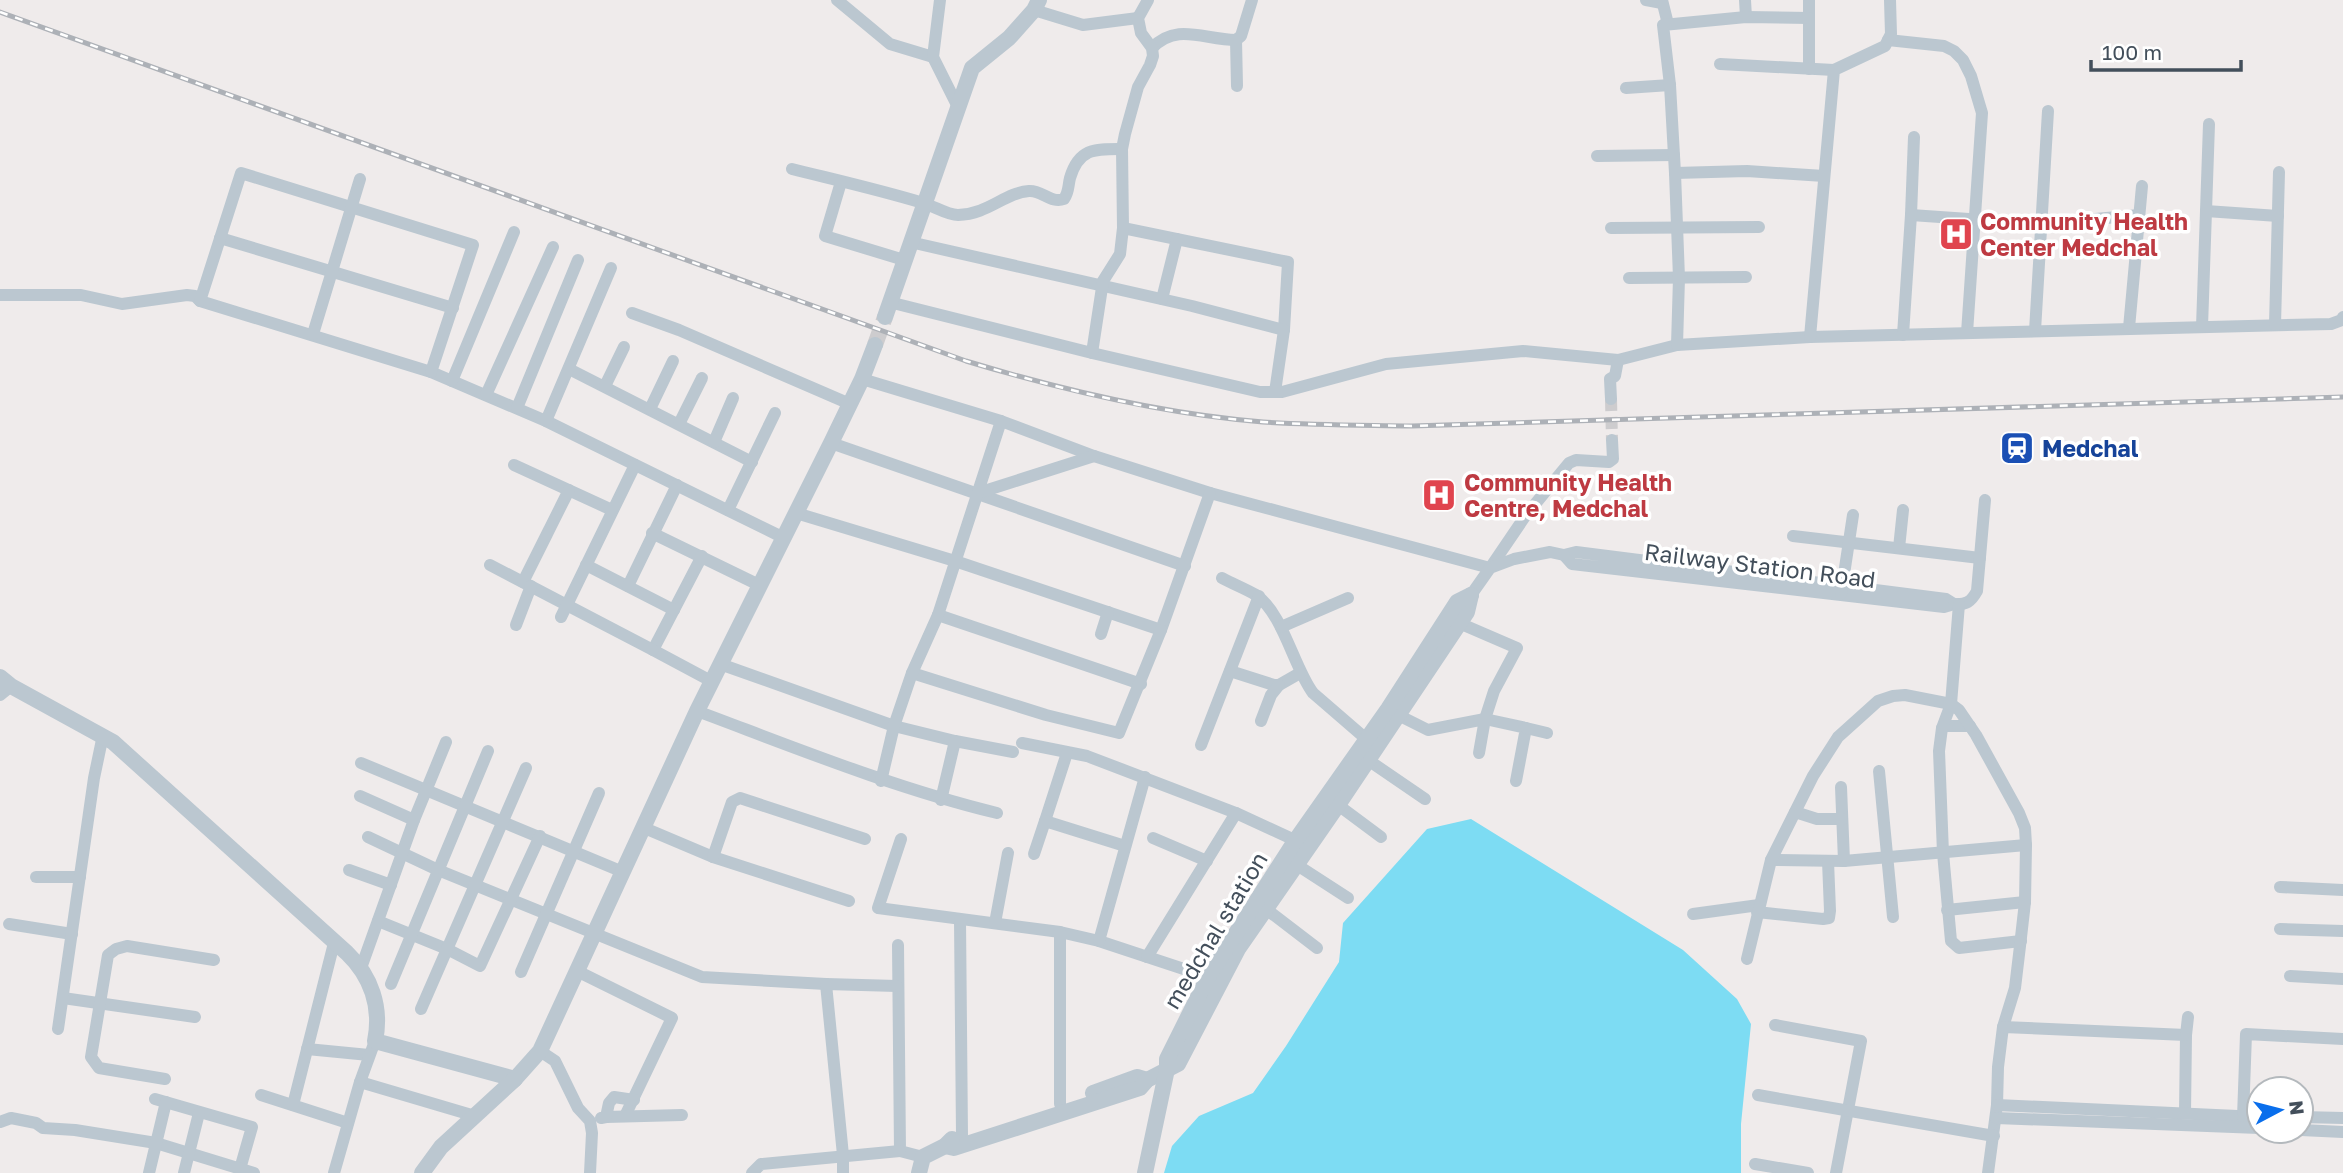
<svg xmlns="http://www.w3.org/2000/svg" width="2343" height="1173" font-family="'Golos Text',sans-serif">
<style>
.water{fill:#7ddcf3}
.lines{fill:none;stroke-linecap:round;stroke-linejoin:round}
.minor-tunnel{stroke:#cdccce;stroke-width:12;stroke-dasharray:12 6;stroke-linecap:butt}
.tertiary-tunnel{stroke:#cdccce;stroke-width:16;stroke-dasharray:16 8;stroke-linecap:butt}
.minor{stroke:#bbc7d0;stroke-width:12}
.tertiary{stroke:#bbc7d0;stroke-width:16}
.rail-casing{stroke:#adb1b7;stroke-width:5}
.rail{stroke:#fff;stroke-width:2.5;stroke-dasharray:8;stroke-linecap:butt}
.labels{text-anchor:middle;dominant-baseline:central;stroke-width:7;stroke-linejoin:round;paint-order:stroke}
.health-label{font-size:23px;font-weight:bold;fill:#be3a42;stroke:#fff;text-anchor:start}
.transit-label{font-size:23px;font-weight:bold;fill:#164399;stroke:#fff;text-anchor:start}
.street-label{font-size:23px;fill:#434f5b;stroke:#fff}
</style>
<rect width="100%" height="100%" fill="#efebeb"/>
<!-- water -->
<polygon class="water" points="1471,819 1683,950 1737,999 1751,1024 1741,1124 1741,1173 1164,1173 1172,1146 1199,1116 1253,1093 1286,1046 1339,962 1343,923 1427,829"/>
<g class="lines">
<!-- minor-tunnel -->
<polyline class="minor-tunnel" points="1611,399 1612,440"/>
<!-- tertiary-tunnel -->
<polyline class="tertiary-tunnel" points="875,345 885,317"/>
<!-- minor -->
<g class="minor">
<polyline points="837,0 890,44 933,57"/>
<polyline points="940,0 933,57 958,107"/>
<polyline points="1646,0 1662,3"/>
<polyline points="1662,0 1668,24"/>
<polyline points="1745,0 1746,17"/>
<polyline points="1809,0 1809,69"/>
<polyline points="1034,10 1083,25 1138,18"/>
<polyline points="1236,40 1237,86"/>
<polyline points="1888,40 1944,46 1954,51 1963,60 1971,76 1982,113 1967,333"/>
<path d="M1152 48C1177 22 1204 40 1236 40L1241 36 1252 0"/>
<polyline points="1720,64 1834,70"/>
<polyline points="1626,88 1670,85"/>
<polyline points="1597,156 1674,155"/>
<path d="M792 169C836 180 880 190 923 203 934 206 947 215 958 215 989 214 1004 193 1029 191 1042 190 1051 204 1064 199 1069 192 1068 186 1070 178 1079 148 1095 149 1122 149"/>
<polyline points="1675,173 1747,171 1824,176"/>
<polyline points="841,182 825,236 904,260"/>
<polyline points="2206,211 2278,216"/>
<polyline points="1911,215 2041,224 2139,215"/>
<polyline points="1123,228 1288,262 1284,330 1275,392"/>
<polyline points="1611,228 1759,227"/>
<polyline points="220,238 453,308"/>
<polyline points="910,242 1192,306 1284,330"/>
<polyline points="1629,278 1746,277"/>
<polyline points="0,295 81,295 122,304 187,295 195,296 200,301 431,372 546,421 784,538"/>
<polyline points="1162,299 1177,239"/>
<polyline points="200,301 241,173 473,245 431,372"/>
<polyline points="889,302 1092,353 1260,392 1282,392 1386,364 1523,351 1618,360 1677,345 1810,337 2331,324 2342,320 2343,317"/>
<polyline points="632,313 679,330 850,404"/>
<polyline points="2275,325 2279,172"/>
<polyline points="2202,327 2209,124"/>
<polyline points="2129,328 2142,186"/>
<polyline points="2035,331 2048,111"/>
<polyline points="313,334 360,179"/>
<polyline points="1903,335 1911,215 1914,137"/>
<polyline points="1810,337 1834,70 1885,46 1891,34 1890,0"/>
<polyline points="1677,345 1679,278 1675,173 1670,85 1663,25 1746,17 1809,18"/>
<polyline points="1092,353 1103,281 1120,254 1123,228 1122,149 1125,134 1138,87 1150,65 1153,56 1152,48 1141,33 1138,18 1148,0"/>
<polyline points="569,369 752,462"/>
<polyline points="862,379 1001,421 1094,456 1210,493 1490,568 1526,515 1569,463 1576,460 1609,462 1613,459 1612,440"/>
<polyline points="452,381 514,232"/>
<polyline points="605,386 624,347"/>
<polyline points="486,395 553,247"/>
<polyline points="1611,399 1610,379 1615,376 1618,360"/>
<polyline points="517,408 578,260"/>
<polyline points="650,409 673,361"/>
<polyline points="546,421 611,268"/>
<polyline points="679,424 702,378"/>
<polyline points="714,442 733,398"/>
<polyline points="831,443 1185,566"/>
<polyline points="514,465 612,510"/>
<polyline points="978,493 1094,456"/>
<polyline points="728,510 775,413"/>
<polyline points="796,513 955,561 1161,630 1210,493"/>
<polyline points="652,533 759,585"/>
<polyline points="1793,536 1980,558"/>
<polyline points="1899,548 1903,510"/>
<polygon points="1576,552 1946,599 1954,604 1944,607 1572,564 1564,555"/>
<polyline points="702,556 653,650 711,681"/>
<polyline points="490,565 653,650"/>
<polyline points="586,565 674,610"/>
<path d="M1222 578C1233 584 1246 589 1256 595 1283 613 1294 668 1313 693L1372 744"/>
<polyline points="523,582 569,490"/>
<polyline points="628,586 677,485"/>
<polyline points="1841,594 1853,515"/>
<polyline points="1471,595 1490,568 1514,559 1550,552 1564,555"/>
<path d="M1954 604C1966 605 1971 602 1977 591L1985 500"/>
<polyline points="938,615 1141,684"/>
<polyline points="561,617 635,465"/>
<polyline points="1459,623 1517,648 1494,691 1485,719 1526,728 1516,781"/>
<polyline points="516,625 531,586"/>
<polyline points="1281,627 1348,598"/>
<polyline points="1101,634 1108,612"/>
<polyline points="720,664 894,726 955,741 1013,752"/>
<polyline points="1230,671 1274,685 1279,685 1300,673"/>
<polyline points="912,673 1046,715 1119,733 1161,630"/>
<polyline points="0,695 11,686"/>
<path d="M697 711C796 748 894 788 997 813"/>
<polyline points="1398,715 1428,730 1485,719 1479,753"/>
<polyline points="1261,721 1271,695 1279,685"/>
<polyline points="1970,726 1946,726 1942,728 1939,751 1943,853 1951,941 1959,948 2021,941"/>
<polyline points="1526,728 1547,733"/>
<polyline points="1942,728 1951,704 1959,604"/>
<polyline points="1022,743 1087,756 1236,813 1301,843"/>
<polyline points="1201,745 1259,596"/>
<polyline points="1368,760 1425,799"/>
<polyline points="361,763 623,872"/>
<polyline points="1879,771 1893,917"/>
<polyline points="881,781 894,726 912,673 938,615 1001,421"/>
<polyline points="1841,787 1844,861"/>
<polyline points="360,796 414,820"/>
<polyline points="941,800 955,741"/>
<polyline points="1338,805 1381,837"/>
<polyline points="1795,812 1817,819 1842,819"/>
<polyline points="1045,821 1067,753"/>
<polyline points="642,827 713,857 849,901"/>
<polyline points="368,837 438,870 702,977 826,984"/>
<polyline points="1153,838 1207,861"/>
<polyline points="901,839 878,908 1060,932 1099,941 1208,977"/>
<polyline points="1034,854 1045,821 1125,846"/>
<polyline points="713,857 732,802 740,798 865,839"/>
<polyline points="1771,860 1844,861 2026,845"/>
<polyline points="1297,865 1348,898"/>
<polyline points="349,870 391,885"/>
<polyline points="36,877 80,877"/>
<polyline points="2280,887 2343,890"/>
<polyline points="1266,909 1317,948"/>
<polyline points="1947,910 2025,902"/>
<polyline points="1757,912 1823,919 1829,918 1830,911 1828,861"/>
<polyline points="1693,914 1759,905"/>
<polyline points="960,920 962,1135"/>
<polyline points="378,921 447,949 480,966 540,836"/>
<polyline points="995,923 1008,853"/>
<polyline points="9,924 72,934"/>
<polyline points="2280,929 2343,931"/>
<polyline points="1060,932 1060,1104"/>
<polyline points="1099,941 1145,777"/>
<polyline points="898,945 900,1151 923,1157"/>
<polyline points="1147,957 1236,813"/>
<polyline points="1747,959 1771,860 1813,776 1838,737 1878,701 1893,696 1905,695 1951,704 1959,710 1976,735 2019,813 2025,828 2026,845 2025,902 2020,946 2015,988 2003,1027 1998,1067 1997,1105 1988,1173"/>
<polyline points="361,968 414,820 446,742"/>
<polyline points="577,971 672,1018 625,1116"/>
<polyline points="521,972 599,793"/>
<polyline points="2290,976 2343,979"/>
<polyline points="391,984 488,751"/>
<polyline points="63,998 195,1017"/>
<polyline points="421,1009 526,768"/>
<polyline points="1775,1025 1861,1041 1836,1173"/>
<polyline points="2003,1027 2186,1035 2185,1113"/>
<polyline points="58,1029 94,778 103,735"/>
<polyline points="2186,1035 2188,1017"/>
<polyline points="307,1049 369,1055"/>
<polyline points="540,1051 555,1061 578,1108 590,1121 592,1133 590,1173"/>
<polyline points="165,1079 99,1068 91,1057 108,955 116,949 127,946 214,960"/>
<polyline points="360,1082 475,1116"/>
<polyline points="261,1095 348,1123"/>
<polyline points="1758,1095 1994,1136"/>
<polyline points="155,1099 252,1127 240,1169"/>
<polyline points="293,1105 334,943"/>
<polyline points="1997,1105 2259,1117"/>
<polyline points="606,1117 682,1115"/>
<polyline points="2243,1117 2246,1034 2343,1039"/>
<polyline points="2301,1117 2343,1118"/>
<polyline points="601,1118 606,1117 609,1103 614,1097 634,1100"/>
<polyline points="1996,1118 2259,1128"/>
<polyline points="0,1122 11,1118 36,1123 43,1128 75,1130 156,1143 254,1173"/>
<polyline points="2301,1130 2343,1132"/>
<polyline points="1755,1164 1808,1173"/>
<polyline points="149,1173 166,1102"/>
<polyline points="184,1173 199,1113"/>
<polyline points="334,1173 360,1082 375,1041"/>
<polyline points="752,1173 761,1164 900,1151"/>
<polyline points="843,1173 843,1155 826,984 897,986"/>
</g>
<!-- tertiary -->
<g class="tertiary">
<polyline points="885,317 972,68 1009,38 1034,10 1039,0"/>
<path d="M0 677 11 686 113 742 347 953C371 976 382 1007 375 1041L515 1079"/>
<polyline points="1093,1093 1137,1077 1147,1080"/>
<polyline points="945,1146 954,1148 1140,1088 1147,1080 1178,1064 1238,949 1338,805 1467,612 1471,595"/>
<polyline points="422,1173 441,1147 515,1079 540,1051 697,711 831,443 862,379 875,345"/>
<polyline points="919,1173 923,1157 945,1146 952,1139"/>
<polyline points="1145,1173 1167,1069 1167,1059 1208,977 1295,841 1388,709 1457,602 1471,595"/>
</g>
<!-- rail casing -->
<g class="rail-casing">
<path id="rail" d="M0 12 966 361C1062 390 1162 414 1263 422 1312 425 1362 425 1412 426L2343 397"/>
</g>
<!-- rail -->
<use href="#rail" class="rail"/>
</g>
<!-- icons -->
<defs>
<g id="hospital-square" transform="scale(1.75)"><rect x="-9" y="-9" width="18" height="18" rx="4" fill="#e0444e" stroke="#fff"/><path d="M-5-5h3v3.5h4V-5h3V5h-3V1.5h-4V5h-3Z" fill="#fff"/></g>
<g id="station-square" transform="scale(1.75)"><rect x="-9" y="-9" width="18" height="18" rx="4" fill="#1a4fb4" stroke="#fff"/><path d="M-3-6H3Q5-6 5-4V2Q5 4 3 4L4.5 6H3L1.5 4h-3L-3 6H-4.5L-3 4Q-5 4-5 2V-4Q-5-6-3-6ZM-3.5-4v3h7v-3ZM-3.5 1v1.5H-2V1ZM2 1v1.5H3.5V1Z" fill="#fff"/></g>
</defs>
<g fill-rule="evenodd">
<use href="#hospital-square" x="1956" y="234"/>
<use href="#station-square" x="2017" y="448"/>
<use href="#hospital-square" x="1439" y="495"/>
</g>
<g class="labels">
<!-- health labels -->
<g class="health-label">
<text x="1980" y="221">Community Health<tspan x="1980" dy="26">Center Medchal</tspan></text>
<text x="1464" y="482">Community Health<tspan x="1464" dy="26">Centre, Medchal</tspan></text>
</g>
<!-- transit labels -->
<g class="transit-label">
<text x="2042" y="448">Medchal</text>
</g>
<!-- street labels -->
<g class="street-label">
<text transform="translate(1760 565) rotate(7)">Railway Station Road</text>
<text transform="translate(1215 930) rotate(-59)">medchal station</text>
</g>
</g>
<!-- north arrow -->
<g transform="translate(2280 1110) rotate(83)"><circle r="33" fill="#ffffff" stroke="#b4b9bd" stroke-width="2"/>
<path d="M0-5L12 26L0 18L-12 26Z" fill="#096eec"/>
<text y="-10" font-size="19" font-weight="bold" text-anchor="middle" fill="#434f5b">N</text>
</g>
<!-- scale -->
<path d="M2091 60v10h150v-10" fill="none" stroke="#434f5b" stroke-width="3.5"/>
<text x="2102" y="60" font-size="21" fill="#434f5b" stroke="#ffffff" stroke-width="5" paint-order="stroke">100 m</text>
</svg>
